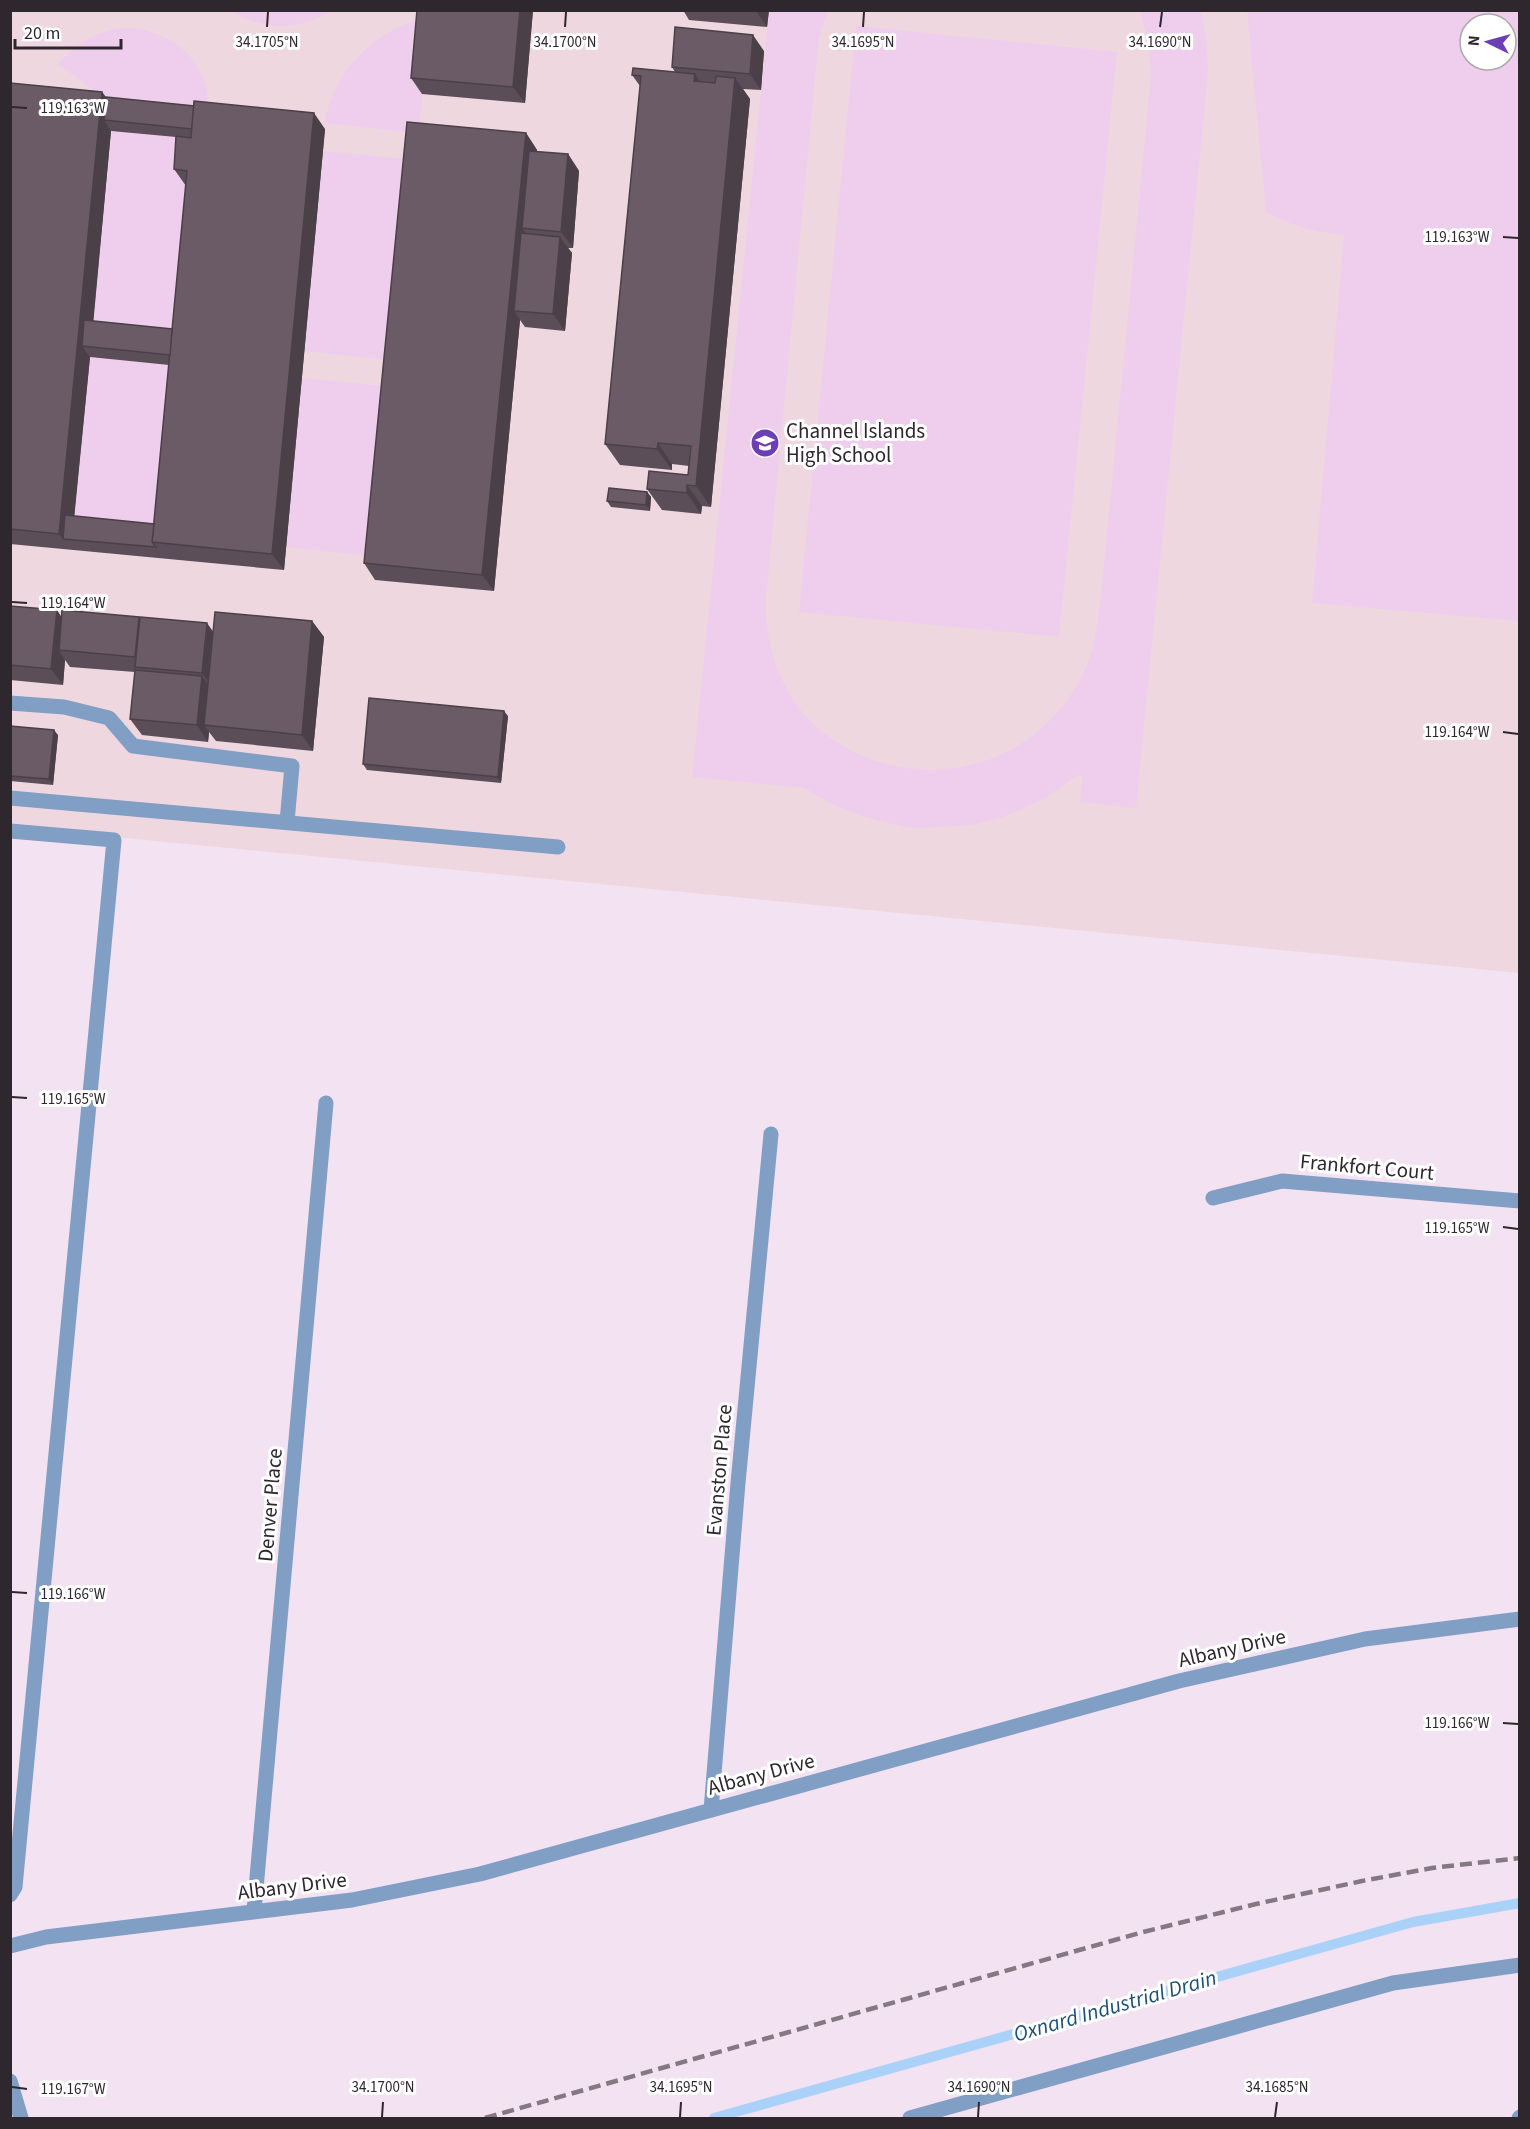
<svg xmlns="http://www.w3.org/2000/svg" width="1530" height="2129" font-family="'Source Sans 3',sans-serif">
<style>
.education{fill:#efd7e0;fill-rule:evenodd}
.green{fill:#eeceec;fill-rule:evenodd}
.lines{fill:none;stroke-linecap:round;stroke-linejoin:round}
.stream{stroke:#aad1f7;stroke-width:10}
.service{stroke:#819ec4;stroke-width:15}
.minor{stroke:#819ec4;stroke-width:15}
.rail{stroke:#847883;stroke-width:4.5;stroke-dasharray:12 6;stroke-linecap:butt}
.wall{fill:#5c4e59;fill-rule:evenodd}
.shaded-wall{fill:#4b4048}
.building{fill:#6b5b67;stroke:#4b4048;stroke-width:1.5}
.ticks{fill:none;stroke:#2e272d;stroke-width:2}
.labels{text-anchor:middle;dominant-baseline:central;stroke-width:6;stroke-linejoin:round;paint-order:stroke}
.poi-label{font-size:21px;fill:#2e272d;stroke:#fff;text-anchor:start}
.street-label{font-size:21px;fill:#2e272d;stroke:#fff}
.water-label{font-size:22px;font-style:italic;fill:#1b4f7b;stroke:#fff}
.ticks-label{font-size:15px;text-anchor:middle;fill:#2e272d;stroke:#fff;stroke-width:6;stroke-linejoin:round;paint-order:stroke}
</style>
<rect width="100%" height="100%" fill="#f3e2f2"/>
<!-- education -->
<path class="education" d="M10 11H1519V973L11 827ZM1470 24H1506V60H1470Z"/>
<!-- green -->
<g class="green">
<path d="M232 11H333C300 29 265 33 232 11Z"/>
<path d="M769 11H828L819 37 766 597C764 637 778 685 805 715 870 787 988 788 1053 717 1068 701 1082 681 1089 659 1095 642 1097 624 1100 606L1151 75 1149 45 1140 11H1201L1207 44 1208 71 1136 808 1080 802 1082 776 1078 775 1044 799 1003 817 971 825 922 828 905 827 861 816 828 802 805 788 692 777Z"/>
<path d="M1247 11H1519V621L1312 603 1344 235C1312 232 1295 227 1266 212ZM1470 24H1506V60H1470Z"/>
<path d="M430 16 419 133 324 123C336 67 375 30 430 16Z"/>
<polygon points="856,26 1117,52 1059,637 799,612"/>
<path d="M124 28C162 28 198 51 207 90 208 98 206 109 206 118L121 110 58 64C77 43 96 31 124 28Z"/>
<polygon points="112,131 204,140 184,341 92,331"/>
<polygon points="323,151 417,160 397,361 304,351"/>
<polygon points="90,357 182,367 166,535 73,526"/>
<polygon points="302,378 394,387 378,557 286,547"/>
</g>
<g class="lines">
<!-- stream -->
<polyline class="stream" points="714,2118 1413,1922 1520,1903"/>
<!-- service -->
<g class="service">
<polyline points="10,703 64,707 109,718 133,746 292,766 287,822"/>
<polyline points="10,798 558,847"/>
<polyline points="10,831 114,840 15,1887 10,1895"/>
<polyline points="10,2081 21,2118"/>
<polyline points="910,2118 1393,1983 1520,1965"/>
<polyline points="1519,2118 1520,2117"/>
</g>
<!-- minor -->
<g class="minor">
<polyline points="1213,1198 1282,1181 1520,1201"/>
<polyline points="711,1810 738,1483 771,1134"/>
<polyline points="254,1911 326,1103"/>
<polyline points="10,1946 46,1937 352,1900 480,1874 1179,1681 1365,1639 1520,1619"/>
</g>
<!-- rail -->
<polyline class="rail" points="485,2118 1143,1932 1256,1904 1362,1881 1432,1868 1520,1858"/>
</g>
<!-- wall -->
<g class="wall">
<polygon points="533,10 525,103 422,94 411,78"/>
<polygon points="683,10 769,10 767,27 689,20"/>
<polygon points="764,51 761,90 743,89 750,99 711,507 702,506 701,514 662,510 647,489 688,475 689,466 672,464 672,470 620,465 605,444 640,86 632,75 675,72 672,67"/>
<path d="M10 83 102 92 106 97 325 129 284 570 10 544ZM111 131 176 137 174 169 186 186 172 329 93 321ZM90 357 169 365 154 524 74 516Z"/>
<polygon points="526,133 537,150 537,152 568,154 579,171 573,248 568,248 572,253 565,331 525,327 520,320 494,591 375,580 364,563"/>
<polygon points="647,492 651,497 650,511 611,507 607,501"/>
<polygon points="10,606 62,617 140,619 213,632 312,621 324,637 313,751 216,741 209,732 208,742 142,735 130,719 135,672 70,667 65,660 63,685 10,680"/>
<polygon points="508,716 501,783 367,770 363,764"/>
<polygon points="10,726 58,735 53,785 10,781"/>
</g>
<!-- shaded-wall -->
<g class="shaded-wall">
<polygon points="520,10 533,10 525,103 513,87"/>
<polygon points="756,10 769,10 767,27 756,11"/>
<polygon points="753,35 764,51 761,90 750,74"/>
<polygon points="695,74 709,95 694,81"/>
<polygon points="735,78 750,99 711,507 696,486"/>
<polygon points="102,92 114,109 104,120 111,131 91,347 82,346 90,357 72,540 63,539 59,534"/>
<polygon points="314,113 325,129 284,570 272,554"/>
<polygon points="526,133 537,150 529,229 522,228 529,238 514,311 520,320 494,591 482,575"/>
<polygon points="568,154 579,171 573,248 561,232"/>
<polygon points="560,237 572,253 565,331 553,314"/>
<polygon points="658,443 672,464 672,470 657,449"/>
<polygon points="687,485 702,506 701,514 687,493"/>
<polygon points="647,492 651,497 650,511 646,505"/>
<polygon points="57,610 68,627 59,650 65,660 63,685 51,669"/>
<polygon points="139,617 150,633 142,667 135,657"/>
<polygon points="312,621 324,637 313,751 302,735"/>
<polygon points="207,623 219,640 214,690 202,673"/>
<polygon points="202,676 213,692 204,725 209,732 208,742 197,725"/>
<polygon points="504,711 508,716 501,783 498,777"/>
<polygon points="54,730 58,735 53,785 49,779"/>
</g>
<!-- building -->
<g class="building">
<polygon points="417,10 520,10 513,87 411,78"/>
<polygon points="675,27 753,35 750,74 672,67"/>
<polygon points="633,68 695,74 694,81 715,83 716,76 735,78 696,486 687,485 687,493 647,489 649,471 688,475 691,446 658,443 657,449 605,444 641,76 632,75"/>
<polygon points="10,83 102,92 59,534 10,529"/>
<polygon points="106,97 194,106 192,129 104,120"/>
<polygon points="194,101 314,113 272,554 152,542 187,171 174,169 176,136 191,138"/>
<polygon points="407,122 526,133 482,575 364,563"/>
<polygon points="529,151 568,154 561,232 522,228"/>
<polygon points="521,233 560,237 553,314 514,311"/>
<polygon points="84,320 172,329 170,355 82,346"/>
<polygon points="609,488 647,492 646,505 607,501"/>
<polygon points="65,515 154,524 152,542 156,547 63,539"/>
<polygon points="10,606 57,610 51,669 10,665"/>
<polygon points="62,610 139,617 135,657 59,650"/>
<polygon points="215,612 312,621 302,735 204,725"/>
<polygon points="140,617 207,623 202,673 135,667"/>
<polygon points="135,670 202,676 197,725 130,719"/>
<polygon points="369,698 504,711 498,777 363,764"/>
<polygon points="10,726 54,730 49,779 10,776"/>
</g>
<!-- ticks -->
<path class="ticks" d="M267 27 268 12M565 27 566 12M863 27 864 12M1160 27 1162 12M12 107 27 108M1503 237 1518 238M12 602 27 603M1503 732 1518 734M12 1097 27 1098M1503 1227 1518 1229M12 1592 27 1593M1503 1723 1518 1724M12 2087 27 2089M382 2117 383 2102M680 2117 681 2102M978 2117 979 2102M1275 2117 1277 2102"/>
<!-- icons -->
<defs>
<g id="school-disc" transform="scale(1.5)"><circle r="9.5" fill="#6d3fb7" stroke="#fff"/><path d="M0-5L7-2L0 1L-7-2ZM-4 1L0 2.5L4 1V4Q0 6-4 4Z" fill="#fff"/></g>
</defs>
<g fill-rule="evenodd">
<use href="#school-disc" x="765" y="443"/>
</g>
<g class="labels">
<!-- poi labels -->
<g class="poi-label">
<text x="786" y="431">Channel Islands<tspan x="786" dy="24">High School</tspan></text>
</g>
<!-- street labels -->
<g class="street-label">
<text transform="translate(1367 1167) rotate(5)">Frankfort Court</text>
<text transform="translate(719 1470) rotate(-85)">Evanston Place</text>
<text transform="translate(270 1505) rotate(-85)">Denver Place</text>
<text transform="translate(1232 1648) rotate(-13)">Albany Drive</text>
<text transform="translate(761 1774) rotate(-15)">Albany Drive</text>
<text transform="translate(292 1886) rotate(-7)">Albany Drive</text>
</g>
<!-- water labels -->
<g class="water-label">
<text transform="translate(1115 2006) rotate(-16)">Oxnard Industrial Drain</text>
</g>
</g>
<g class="ticks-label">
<text x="267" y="47">34.1705°N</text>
<text x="565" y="47">34.1700°N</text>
<text x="863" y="47">34.1695°N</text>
<text x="1160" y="47">34.1690°N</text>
<text x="73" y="113">119.163°W</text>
<text x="1457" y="242">119.163°W</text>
<text x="73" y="608">119.164°W</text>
<text x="1457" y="737">119.164°W</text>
<text x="73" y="1104">119.165°W</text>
<text x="1457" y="1233">119.165°W</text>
<text x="73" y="1599">119.166°W</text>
<text x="1457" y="1728">119.166°W</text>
<text x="383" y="2092">34.1700°N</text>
<text x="681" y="2092">34.1695°N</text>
<text x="979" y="2092">34.1690°N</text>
<text x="1277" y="2092">34.1685°N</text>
<text x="73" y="2094">119.167°W</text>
</g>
<!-- border -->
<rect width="1530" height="2129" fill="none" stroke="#2e272d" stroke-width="24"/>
<!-- north arrow -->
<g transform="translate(1488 42) rotate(275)"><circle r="28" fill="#ffffff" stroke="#aba9ab" stroke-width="1.5"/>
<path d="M0-4.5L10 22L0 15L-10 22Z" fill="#6d3fb7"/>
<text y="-9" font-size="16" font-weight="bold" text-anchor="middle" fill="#2e272d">N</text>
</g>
<!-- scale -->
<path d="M15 39v9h106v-9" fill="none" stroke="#2e272d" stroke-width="3"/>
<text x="24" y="39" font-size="18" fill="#2e272d" stroke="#ffffff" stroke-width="4.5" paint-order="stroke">20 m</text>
</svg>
